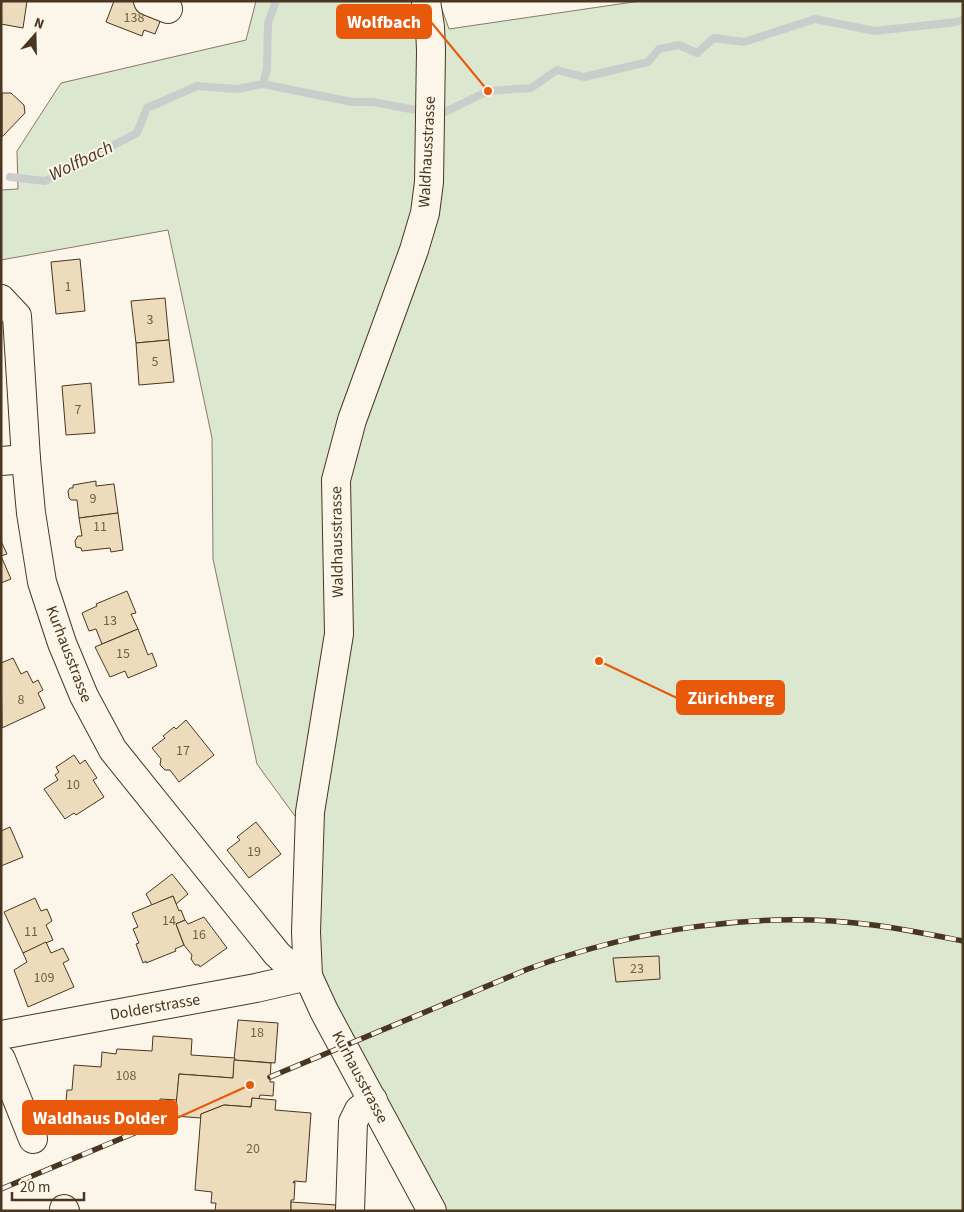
<svg xmlns="http://www.w3.org/2000/svg" width="964" height="1212" font-family="'Source Sans 3',sans-serif">
<style>
.green{fill:#dce7d0;stroke:#887966}
.lines{fill:none;stroke-linecap:round;stroke-linejoin:round}
.stream{stroke:#c9cecd;stroke-width:8}
.building{fill:#ecdcbc;stroke:#4a3520}
.minor-casing{stroke:#4a3520;stroke-width:30}
.minor{stroke:#fbf6e9;stroke-width:28}
.rail-casing{stroke:#4a3520;stroke-width:5.5}
.rail{stroke:#fbf6e9;stroke-width:4;stroke-dasharray:11;stroke-linecap:butt}
.labels{text-anchor:middle;dominant-baseline:central;stroke-width:4;stroke-linejoin:round;paint-order:stroke}
.number-label{font-size:14px;fill:#725f47}
.street-label{font-size:16px;fill:#4a3520;stroke:#fbf6e9}
.water-label{font-size:18px;font-style:italic;fill:#4a3520;stroke:#fbf6e9}
.leader{fill:none;stroke:#e8590c;stroke-width:2}
.callout-dot{fill:#e8590c;stroke:#fbf6e9;stroke-width:2}
.callout{fill:#e8590c;stroke:#e8590c;stroke-width:2}
.callout-label{font-size:18px;text-anchor:middle;font-weight:bold;fill:#fff}
</style>
<rect width="100%" height="100%" fill="#fbf6e9"/>
<!-- green -->
<polygon class="green" points="256,1 439,1 449,29 640,1 963,1 963,1211 434,1211 316,976 316,845 257,764 213,559 212,438 168,230 1,260 1,190 18,189 17,151 61,83 246,40"/>
<g class="lines">
<!-- stream -->
<g class="stream">
<polyline points="263,84 267,69 268,23 276,1"/>
<polyline points="10,177 45,181 137,133 147,108 197,86 237,89 263,84 352,102 373,102 426,112 445,112 488,91 531,88 557,70 584,77 648,62 659,49 679,45 697,53 714,38 744,42 815,19 875,31 956,22 963,20"/>
</g>
</g>
<!-- building -->
<g class="building">
<polygon points="1,1 27,1 23,28 1,24"/>
<polygon points="114,1 141,1 163,14 155,34 144,30 142,36 106,22"/>
<polygon points="2,93 11,93 24,105 25,113 2,137"/>
<polygon points="80,259 85,311 56,314 51,262"/>
<polygon points="165,298 169,340 136,343 131,301"/>
<polygon points="169,340 174,382 139,385 136,343"/>
<polygon points="91,383 95,433 66,435 62,386"/>
<polygon points="96,481 96,486 114,484 118,513 79,518 77,500 71,500 69,498 68,491 70,488 73,488 73,485"/>
<polygon points="118,513 123,550 111,552 110,548 82,551 81,548 76,547 75,541 78,536 82,536 79,518"/>
<polygon points="1,541 7,554 1,556 11,579 1,583"/>
<polygon points="127,591 136,613 131,614 138,629 102,644 96,629 89,631 82,613 97,606 96,604"/>
<polygon points="138,629 148,655 152,653 157,666 128,678 125,671 110,677 95,647"/>
<polygon points="13,658 21,674 27,671 33,683 38,680 43,690 38,693 45,708 2,728 1,663"/>
<polygon points="186,720 214,755 179,782 170,770 165,770 160,765 161,759 152,748 165,738 163,736 174,727 176,729"/>
<polygon points="74,755 80,764 85,760 97,778 93,780 104,797 76,815 74,813 65,819 44,789 58,780 55,775 59,772 56,767"/>
<polygon points="256,822 281,854 249,878 227,850 240,840 237,837"/>
<polygon points="10,827 23,857 1,866 1,831"/>
<polygon points="172,874 188,894 176,904 173,896 152,905 146,894"/>
<polygon points="173,896 179,911 181,910 185,920 176,924 184,945 175,949 176,951 146,963 146,961 143,963 136,944 139,943 133,929 138,927 132,913"/>
<polygon points="35,898 41,911 47,909 52,921 46,925 53,940 23,953 4,912"/>
<polygon points="204,917 227,948 200,967 199,965 195,965 191,959 192,955 184,945 176,924 185,920 188,924"/>
<polygon points="46,942 51,953 63,948 69,960 63,963 74,987 28,1007 14,970 27,962 23,953"/>
<polygon points="659,956 660,979 616,982 613,958"/>
<polygon points="238,1020 278,1023 275,1063 234,1060"/>
<polygon points="153,1036 192,1039 191,1055 235,1058 233,1078 179,1074 177,1100 160,1099 159,1105 105,1101 104,1116 65,1113 67,1090 72,1090 74,1065 101,1067 102,1052 116,1054 117,1049 152,1051"/>
<polygon points="234,1060 271,1063 270,1082 274,1082 273,1096 260,1095 259,1099 252,1098 251,1107 224,1105 201,1114 201,1118 175,1116 179,1074 233,1078"/>
<polygon points="252,1098 276,1100 275,1110 311,1113 306,1182 294,1181 293,1183 295,1182 294,1200 291,1200 291,1211 215,1211 216,1203 211,1203 212,1192 195,1190 201,1114 224,1105 251,1107"/>
<polygon points="291,1202 336,1205 335,1211 291,1211"/>
</g>
<g class="lines">
<!-- minor casing -->
<g class="minor-casing">
<g id="minor">
<polyline points="148,1 168,9"/>
<polyline points="1,299 17,316 26,459 31,513 42,582 62,643 84,696 113,750 277,954 289,965 308,976 324,1011 432,1211"/>
<polyline points="1,461 26,459"/>
<polyline points="308,976 306,932 310,812 339,634 336,480 352,420 414,250 425,213 429,182 431,50 430,27 426,1"/>
<polyline points="1,1035 256,988 308,976"/>
<polyline points="1,1059 33,1139"/>
<polyline points="64,1209 65,1211"/>
<polyline points="350,1211 353,1122 359,1110 373,1100"/>
</g>
</g>
<!-- minor -->
<use href="#minor" class="minor"/>
<!-- rail casing -->
<g class="rail-casing">
<g id="rail">
<path d="M270 1077 528 969C637 929 757 910 873 925 904 929 933 935 963 941"/>
<polyline points="1,1189 175,1116"/>
</g>
</g>
<!-- rail -->
<use href="#rail" class="rail"/>
</g>
<g class="labels">
<!-- number labels -->
<g class="number-label">
<text x="134" y="18">138</text>
<text x="68" y="287">1</text>
<text x="150" y="320">3</text>
<text x="155" y="362">5</text>
<text x="78" y="410">7</text>
<text x="93" y="499">9</text>
<text x="100" y="527">11</text>
<text x="110" y="621">13</text>
<text x="123" y="654">15</text>
<text x="21" y="700">8</text>
<text x="183" y="751">17</text>
<text x="73" y="785">10</text>
<text x="254" y="852">19</text>
<text x="169" y="921">14</text>
<text x="31" y="932">11</text>
<text x="199" y="935">16</text>
<text x="637" y="969">23</text>
<text x="44" y="978">109</text>
<text x="257" y="1033">18</text>
<text x="126" y="1076">108</text>
<text x="253" y="1149">20</text>
</g>
<!-- street labels -->
<g class="street-label">
<text transform="translate(427 152) rotate(-87)">Waldhausstrasse</text>
<text transform="translate(337 542) rotate(-91)">Waldhausstrasse</text>
<text transform="translate(69 654) rotate(69)">Kurhausstrasse</text>
<text transform="translate(155 1007) rotate(-10)">Dolderstrasse</text>
<text transform="translate(360 1077) rotate(62)">Kurhausstrasse</text>
</g>
<!-- water labels -->
<g class="water-label">
<text transform="translate(81 161) rotate(-26)">Wolfbach</text>
</g>
</g>
<!-- callouts -->
<path class="leader" d="M488 91L431 22M599 661L677 698M250 1085L177 1118"/>
<g class="callout-dot">
<circle cx="488" cy="91" r="5"/>
<circle cx="599" cy="661" r="5"/>
<circle cx="250" cy="1085" r="5"/>
</g>
<g class="callout">
<rect x="337" y="5" width="94" height="33" rx="5"/>
<rect x="677" y="681" width="107" height="33" rx="5"/>
<rect x="23" y="1101" width="154" height="33" rx="5"/>
</g>
<g class="callout-label">
<text x="384" y="28">Wolfbach</text>
<text x="731" y="704">Zürichberg</text>
<text x="100" y="1124">Waldhaus Dolder</text>
</g>
<!-- border -->
<rect width="964" height="1212" fill="none" stroke="#4a3520" stroke-width="5"/>
<!-- north arrow -->
<g transform="translate(35 35) rotate(20)" stroke="#fbf6e9" stroke-width="4" paint-order="stroke">
<path d="M0-4L9 19L0 12L-9 19Z" fill="#4a3520"/>
<text y="-8" font-size="14" font-weight="bold" text-anchor="middle" fill="#4a3520">N</text>
</g>
<!-- scale -->
<path d="M12 1192v8h72v-8" fill="none" stroke="#4a3520" stroke-width="2.5"/>
<text x="20" y="1192" font-size="15" fill="#4a3520" stroke="#fbf6e9" stroke-width="4" paint-order="stroke">20 m</text>
</svg>
